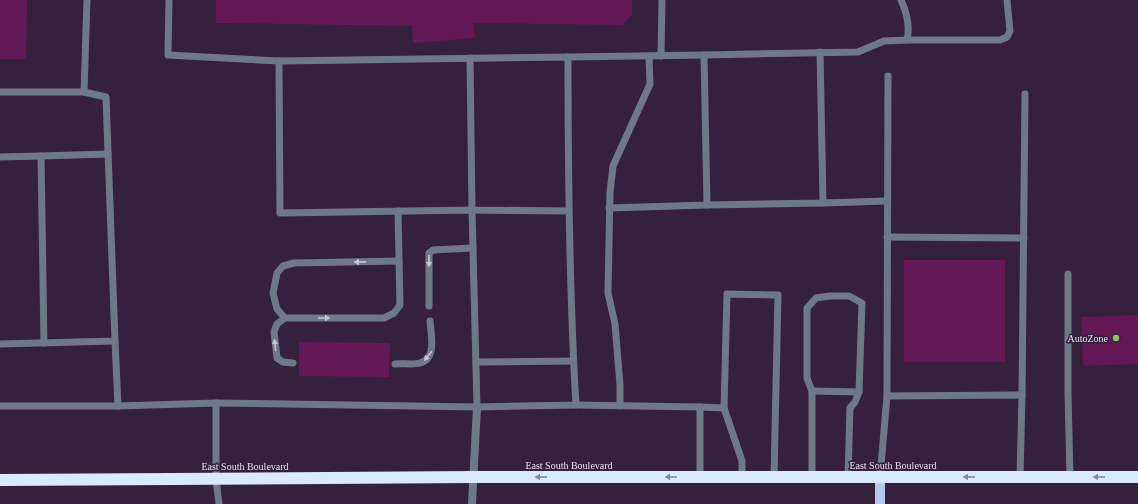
<svg xmlns="http://www.w3.org/2000/svg" width="1138" height="504" font-family="Georgia,serif">
<style>
.building{fill:#641857}
.lines{fill:none;stroke-linecap:round;stroke-linejoin:round}
.lane{stroke:#6e7988;stroke-width:7}
.street{stroke:#6e7988;stroke-width:8}
.primary{stroke:#b3cae8;stroke-width:10}
.highway{stroke:#d9e9ff;stroke-width:12}
.oneway{fill:#cbc4d6}
.oneway2{fill:#87849e}
.poi-dot{fill:#7fd052;stroke:#35203d;stroke-width:1.5}
.labels{text-anchor:middle;dominant-baseline:central;stroke-width:3;stroke-linejoin:round;paint-order:stroke}
.poi-label{font-size:10px;fill:#eaddf0;stroke:#35203d;text-anchor:end}
.street-label{font-size:10px;fill:#eaddf0;stroke:#35203d}
</style>
<rect width="100%" height="100%" fill="#35203d"/>
<!-- building -->
<g class="building">
<polygon points="0,0 27,0 26,59 0,59"/>
<polygon points="216,0 632,0 632,15 623,25 473,23 475,38 413,43 412,26 216,23"/>
<rect x="904" y="260" width="101" height="102"/>
<polygon points="1138,315 1138,364 1083,366 1081,317"/>
<polygon points="299,342 390,343 389,377 299,376"/>
</g>
<g class="lines">
<!-- lane -->
<g class="lane">
<polyline points="169,0 168,55 279,61 280,213 472,210 477,407"/>
<polyline points="907,40 1000,40 1007,37 1010,31 1007,0"/>
<polyline points="661,56 662,0"/>
<path d="M568 57 704 55 858 52 884 41 907 40C910 27 907 13 901 0"/>
<polyline points="470,58 472,210 568,211"/>
<polyline points="0,92 84,92 106,97 115,341 0,344"/>
<polyline points="84,92 87,0"/>
<polyline points="0,157 41,156"/>
<polyline points="823,203 887,201"/>
<polyline points="707,205 823,203 820,52"/>
<polyline points="609,208 707,205 704,55"/>
<polyline points="887,237 1024,238"/>
<polyline points="1068,274 1068,394 1070,477"/>
<polyline points="429,306 429,253 433,250 473,248"/>
<polyline points="285,318 277,309 273,293 277,273 283,266 294,263 399,261"/>
<polyline points="115,341 118,406"/>
<polyline points="44,343 41,156 108,154"/>
<polyline points="476,362 573,361"/>
<polyline points="293,363 283,362 277,358 274,332 277,324 285,318 384,318 394,313 400,305 398,211"/>
<path d="M395 364C402 363 413 365 420 363 437 359 431 334 430 321"/>
<polyline points="812,391 859,392"/>
<polyline points="1022,395 1025,94"/>
<polyline points="887,396 1022,395 1020,477"/>
<path d="M216 403 477 407 576 405C569 289 568 173 568 57L279 61"/>
<polyline points="576,405 700,407 700,477"/>
<polyline points="0,406 118,406 216,403 216,479 219,504"/>
<polyline points="620,406 620,385 615,324 608,293 610,192 613,166 650,84 649,56"/>
<polyline points="700,407 724,408 727,294 778,295 774,477"/>
<polyline points="724,408 742,461 742,477"/>
<polyline points="812,477 812,391 807,378 807,308 816,298 830,296 849,296 862,303 859,392 855,402 850,408 848,477"/>
<polyline points="880,477 887,396 888,76"/>
</g>
<!-- street -->
<polyline class="street" points="472,504 477,407"/>
<!-- primary -->
<polyline class="primary" points="880,504 880,477"/>
<!-- highway -->
<polyline class="highway" points="0,480 473,477 1138,477"/>
</g>
<!-- one-way arrows -->
<defs><path id="oneway-solid" d="M-6-.8H1V-3.2L6.5 0L1 3.2V.8H-6Z"/></defs>
<g class="oneway">
<use href="#oneway-solid" transform="translate(429 261) rotate(90)"/>
<use href="#oneway-solid" transform="translate(360 262) rotate(179)"/>
<use href="#oneway-solid" transform="translate(324 318)"/>
<use href="#oneway-solid" transform="translate(275 345) rotate(-95)"/>
<use href="#oneway-solid" transform="translate(428 356) rotate(128)"/>
</g>
<g class="oneway2">
<use href="#oneway-solid" transform="translate(541 477) rotate(180)"/>
<use href="#oneway-solid" transform="translate(671 477) rotate(180)"/>
<use href="#oneway-solid" transform="translate(969 477) rotate(-180)"/>
<use href="#oneway-solid" transform="translate(1099 477) rotate(-180)"/>
</g>
<!-- markers -->
<circle class="poi-dot" cx="1116" cy="338" r="4"/>
<g class="labels">
<!-- poi labels -->
<g class="poi-label">
<text x="1108" y="338">AutoZone</text>
</g>
<!-- street labels -->
<g class="street-label">
<text x="569" y="465">East South Boulevard</text>
<text x="893" y="465">East South Boulevard</text>
<text x="245" y="466">East South Boulevard</text>
</g>
</g>
</svg>
